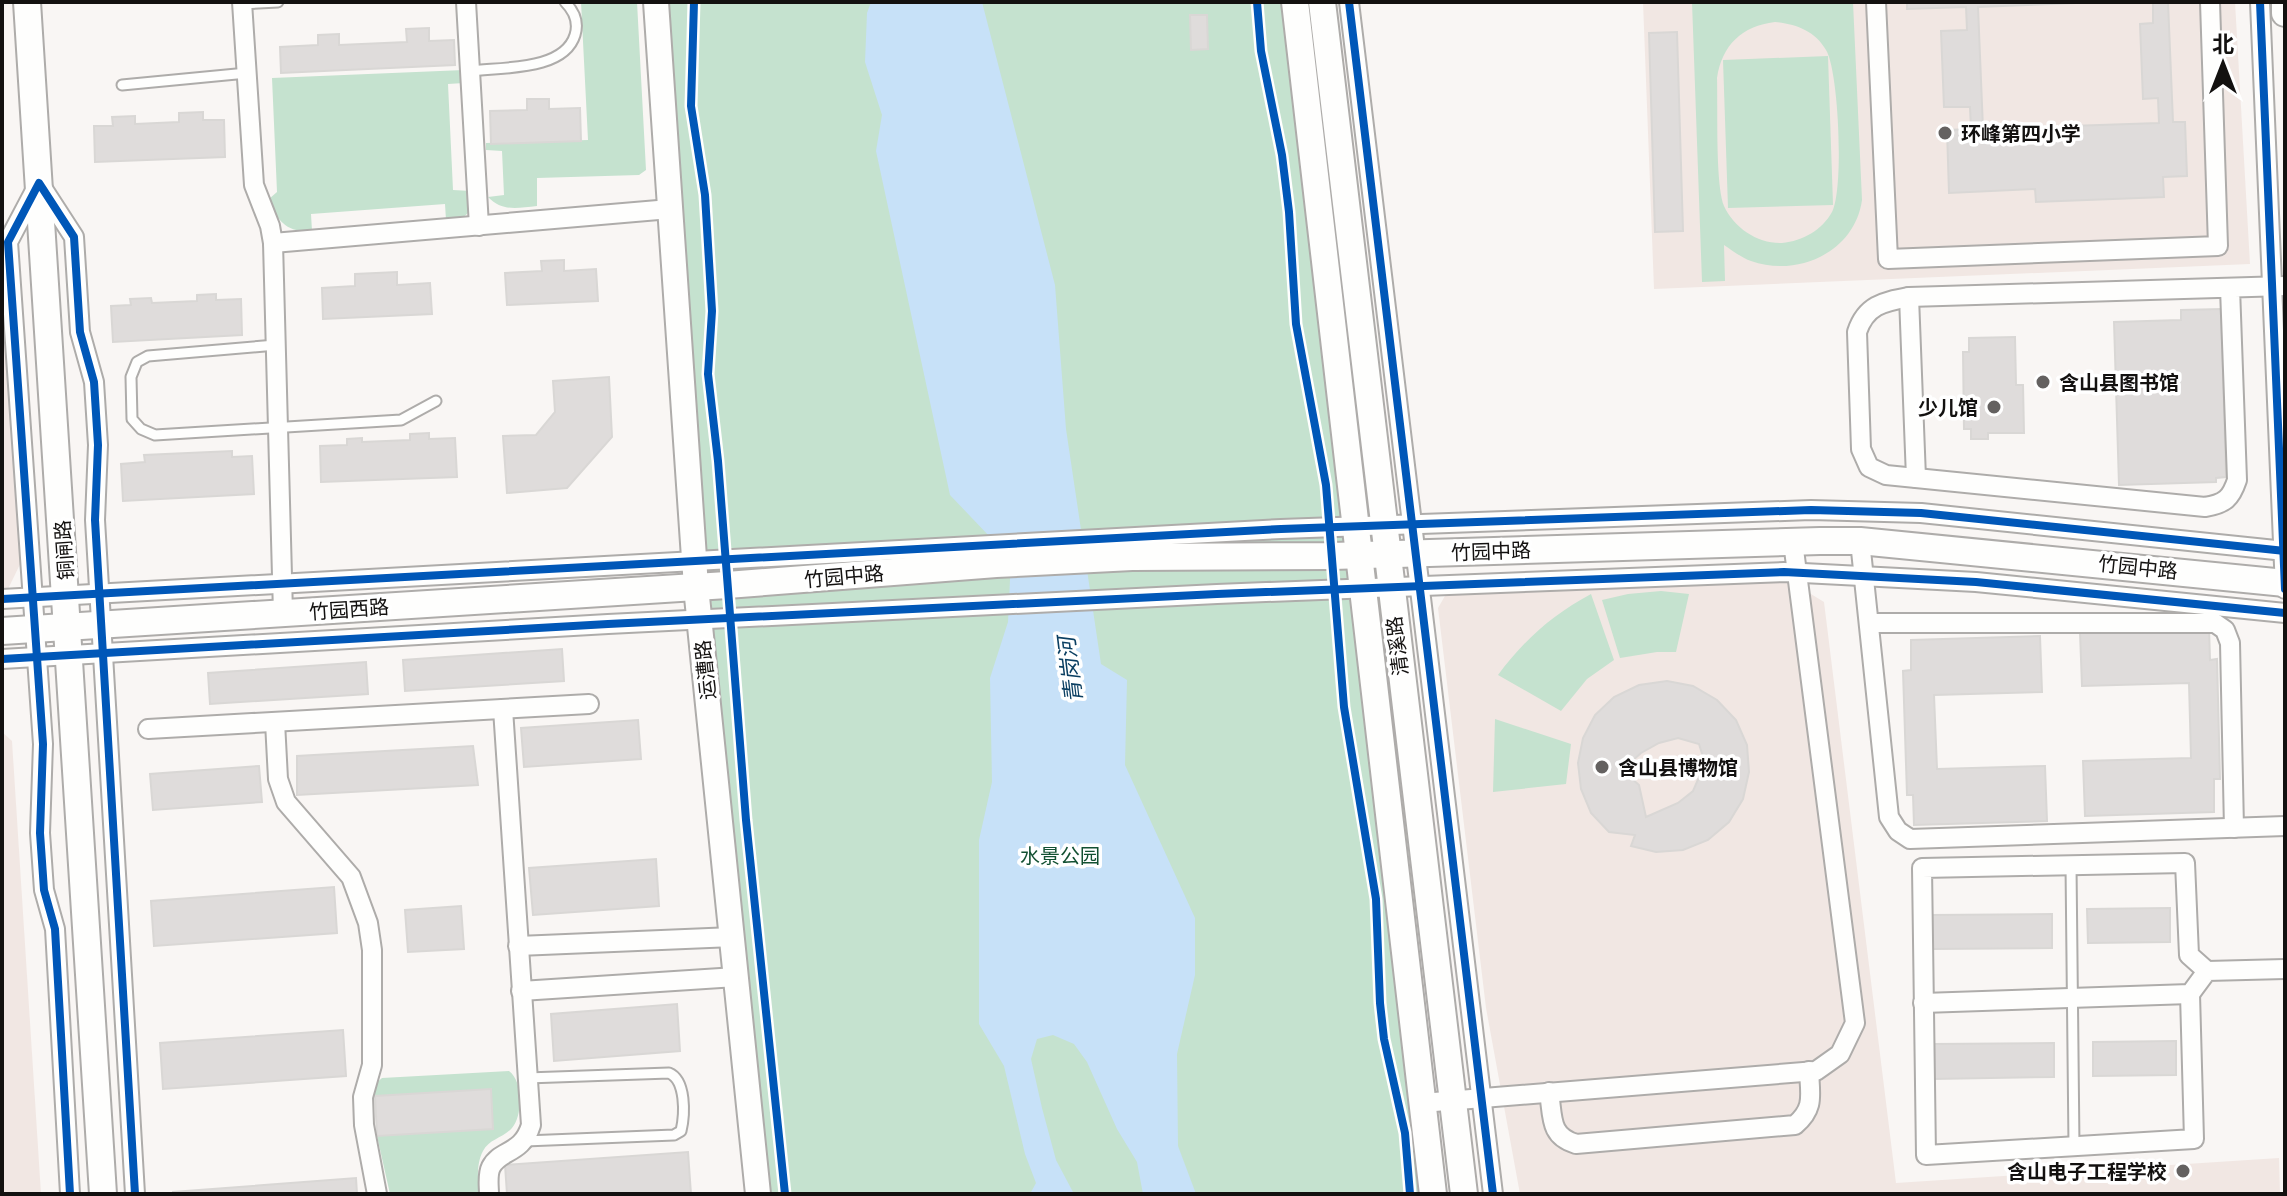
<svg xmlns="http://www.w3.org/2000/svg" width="2287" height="1196" font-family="'Noto Sans','Noto Sans SC',sans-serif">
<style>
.built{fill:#f1e7e3}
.green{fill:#c5e2cf;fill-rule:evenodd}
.water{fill:#c7e1f8}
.building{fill:#dfdcdb;stroke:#d9d7d5;stroke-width:2;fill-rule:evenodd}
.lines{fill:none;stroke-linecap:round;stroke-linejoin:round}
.service-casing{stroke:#aeacaa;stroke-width:13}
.minor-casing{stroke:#aeacaa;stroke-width:22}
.tertiary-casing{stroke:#aeacaa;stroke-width:28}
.secondary-casing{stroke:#aeacaa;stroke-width:30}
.service{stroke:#fefefd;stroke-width:9}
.minor{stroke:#fefefd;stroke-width:18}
.tertiary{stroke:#fefefd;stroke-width:24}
.secondary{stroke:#fefefd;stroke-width:26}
.cycleway-casing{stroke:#fff;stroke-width:13}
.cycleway{stroke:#0057b8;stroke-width:8}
.poi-dot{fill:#646160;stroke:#fff;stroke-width:3}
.labels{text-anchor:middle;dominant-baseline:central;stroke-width:7;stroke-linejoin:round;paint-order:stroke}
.poi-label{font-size:20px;font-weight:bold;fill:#131110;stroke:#fff;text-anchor:start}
.street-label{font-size:20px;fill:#131110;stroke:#fff}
.park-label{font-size:20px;fill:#125032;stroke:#fff}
.water-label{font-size:22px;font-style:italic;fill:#0b3f62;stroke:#fff}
</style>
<rect width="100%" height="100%" fill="#f9f6f4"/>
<!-- built -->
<g class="built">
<polygon points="1643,2 2235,2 2250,264 1654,289"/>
<polygon points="2,286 25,554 8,589 2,589"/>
<polygon points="1780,575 1824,602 1896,1183 2279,1158 2280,1194 1520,1194 1486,1008 1438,608 1449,589"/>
<polygon points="2,732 12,741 41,1194 2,1194"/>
</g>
<!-- green -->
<g class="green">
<path d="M581 2H637L646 170 639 175 537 178V206C517 208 503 212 488 197L504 195 502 151 486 150V143L588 140Z"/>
<polygon points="669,2 1282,2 1426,1194 770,1194 723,732 702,499"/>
<path d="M1692 2H1853L1862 200C1855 251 1799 278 1751 261 1742 258 1733 251 1724 245L1725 281 1702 282ZM1775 22C1796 24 1815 31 1826 50 1839 71 1844 190 1832 212 1822 230 1803 241 1782 243 1758 244 1734 228 1724 206 1715 183 1718 107 1717 78 1722 45 1742 26 1775 22Z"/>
<polygon points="1828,56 1833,205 1728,208 1723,60"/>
<path d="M464 70V83L448 84 453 190 471 191C471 214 470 218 446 220L445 204 311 214 312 231C288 233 277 222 269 199L277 192 272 78Z"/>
<polygon points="1661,591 1689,594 1676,652 1657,652 1620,658 1602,600 1628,594"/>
<path d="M1591 594 1614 660 1587 679 1561 711 1498 675C1524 640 1552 615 1591 594Z"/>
<polygon points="1495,719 1571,744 1566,784 1493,792"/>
<path d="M509 1071C523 1081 523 1115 512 1128 503 1138 489 1139 483 1151 476 1164 478 1180 479 1194H390L377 1136 492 1129 491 1090 375 1096 374 1085 382 1078Z"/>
</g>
<!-- water -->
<polygon class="water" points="871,2 982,2 1055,285 1066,429 1101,664 1127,680 1125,765 1195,918 1195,975 1177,1054 1178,1146 1196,1194 1143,1194 1137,1162 1117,1129 1087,1062 1074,1044 1053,1035 1037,1039 1031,1059 1042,1108 1056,1160 1074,1194 1030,1194 1036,1183 1025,1154 1004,1066 979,1024 979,840 992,782 990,678 1008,622 1011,559 950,495 876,151 882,115 865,62 867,13"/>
<!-- building -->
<g class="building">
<polygon points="1907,2 2101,2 1978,7 1983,129 2159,123 2158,98 2143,99 2140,24 2153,23 2153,2 2168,2 2173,122 2185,122 2187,176 2163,177 2164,197 2036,202 2035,189 1949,193 1947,130 1971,129 1970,107 1944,107 1941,31 1967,30 1966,7 1907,9"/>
<polygon points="1190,15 1207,15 1208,49 1191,50"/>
<polygon points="429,28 429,41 454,40 455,65 281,73 280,47 318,45 318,35 339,34 339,45 407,42 406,29"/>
<polygon points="1677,32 1683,231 1655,232 1649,33"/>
<polygon points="527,99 549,99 549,109 580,108 581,141 491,144 490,111 527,110"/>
<polygon points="203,112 203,120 224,120 225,157 95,162 94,126 113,126 112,117 135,116 135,124 179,122 179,113"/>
<polygon points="564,260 564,271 596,269 598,301 507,305 505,273 542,271 541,261"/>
<polygon points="397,272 397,285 430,283 432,314 323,319 322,288 355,286 355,274"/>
<polygon points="216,294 216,300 241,299 242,335 113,342 111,306 131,305 130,299 151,298 152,303 197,301 197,295"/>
<polygon points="2221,309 2226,477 2216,478 2216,482 2119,485 2114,322 2181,320 2181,310"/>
<polygon points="2015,337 2016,385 2023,385 2024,433 1988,433 1988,439 1971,439 1971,429 1964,429 1963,352 1969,352 1969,338"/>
<polygon points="609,377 612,437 567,488 507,493 503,436 536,435 555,412 553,381"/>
<polygon points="429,433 429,439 455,438 457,477 321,482 320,446 347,445 347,439 362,438 362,442 410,440 410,434"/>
<polygon points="232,451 232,457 252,456 254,494 123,501 121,464 145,462 144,455"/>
<polygon points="2209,628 2210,660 2217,659 2220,779 2214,779 2214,812 2085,816 2083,761 2191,758 2189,683 2082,686 2080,632"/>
<polygon points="2040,636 2042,692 1934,695 1937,769 2045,766 2047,821 1914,825 1913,795 1907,795 1903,671 1911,670 1911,640"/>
<polygon points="562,649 564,681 405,691 403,660"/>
<polygon points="366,662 368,694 210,704 208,673"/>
<path d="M1667 681 1693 686 1717 700 1736 720 1747 745 1749 772 1743 799 1729 822 1708 840 1683 850 1656 852 1631 846 1635 835 1609 832 1591 813 1581 789 1578 763 1583 738 1595 715 1614 697 1639 685ZM1678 738 1699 744 1704 760 1700 775 1693 791 1678 803 1646 817 1639 785 1622 770 1641 753 1659 743Z"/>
<polygon points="638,720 641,759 524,767 521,728"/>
<polygon points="473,746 478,785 297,795 297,756"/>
<polygon points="259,766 262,802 153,810 150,774"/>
<polygon points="656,859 659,906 533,915 529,868"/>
<polygon points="334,887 337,933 154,946 151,901"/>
<polygon points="461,906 464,949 408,952 405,910"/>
<polygon points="2170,908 2170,942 2088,943 2087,909"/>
<polygon points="2052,914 2052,948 1931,949 1931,915"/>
<polygon points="677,1004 680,1051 554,1061 551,1014"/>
<polygon points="343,1030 346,1076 163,1089 160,1043"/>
<polygon points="2176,1041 2176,1075 2093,1076 2093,1042"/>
<polygon points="2054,1043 2054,1077 1933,1079 1933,1044"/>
<polygon points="491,1089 493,1129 377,1136 375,1096"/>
<polygon points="688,1152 691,1194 507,1194 505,1165"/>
<polygon points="356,1178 357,1194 173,1194 173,1192"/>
</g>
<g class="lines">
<!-- service casing -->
<g class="service-casing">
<g id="service">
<polyline points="242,4 278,2"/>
<path d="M470 71C502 67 564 71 575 35 579 22 574 11 565 2"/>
<polyline points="122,85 247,73"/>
<polyline points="276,345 148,356 137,362 131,377 132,419 141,429 155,435 401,420 436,401"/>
<polyline points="2071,865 2074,1146"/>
<path d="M525 1141 674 1135 681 1131C685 1114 686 1080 669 1073L527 1078"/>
</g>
</g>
<!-- minor casing -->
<g class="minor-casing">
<g id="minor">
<polyline points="242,2 254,185 270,226 273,243 283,613"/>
<polyline points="466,2 479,226"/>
<polyline points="1349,2 1493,1194"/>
<polyline points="1876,2 1888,259 2218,246 2210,2"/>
<polyline points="2260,2 2285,589"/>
<polyline points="273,243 670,209"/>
<path d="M2230 288 2237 480C2231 498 2225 504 2205 507L1886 475 1869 467 1861 449 1857 332C1866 305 1883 302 1909 297L2285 286"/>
<polyline points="1909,297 1916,478"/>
<polyline points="1860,541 1889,817 1898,831 1910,839 2285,826"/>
<polyline points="2,599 1281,529 1811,510 1921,513 2285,551"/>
<polyline points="1869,623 2215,623 2225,630 2230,643 2234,828"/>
<polyline points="2,659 608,624 1217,594 1784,572 1976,582 2285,613"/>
<polyline points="275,722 278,779 286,802 351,877 368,923 372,950 372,1065 363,1097 364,1125 377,1194"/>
<polyline points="148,729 589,704"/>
<polyline points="518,946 733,937"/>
<polyline points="521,991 736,977"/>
<polyline points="2190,994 2194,1139 1926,1155 1922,868 2185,863 2189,955 2207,971"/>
<polyline points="1923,1003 2190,994 2207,971 2285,969"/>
<path d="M1549 1092C1553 1117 1549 1136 1576 1144L1795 1125C1815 1108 1810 1095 1809 1071"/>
<polyline points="1422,1103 1816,1071 1840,1054 1855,1023 1793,542"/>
<polyline points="70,1194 55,929 44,890 40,833 43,744 8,242 39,183 74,237 80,332 94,382 98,445 95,520 135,1194"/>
<path d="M489 1194C489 1186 487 1175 491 1167 500 1149 522 1155 531 1125L503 709"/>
</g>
</g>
<!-- tertiary casing -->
<g class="tertiary-casing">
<polyline id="tertiary" points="656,2 696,587 758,1194"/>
</g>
<!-- secondary casing -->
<g class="secondary-casing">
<g id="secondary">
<polyline points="27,2 103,1194"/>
<polyline points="1295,2 1433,1194"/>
<polyline points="1322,2 1464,1194"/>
<polyline points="2285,2 2285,13"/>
<polyline points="2,631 727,585 996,564 1132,557 1333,556 1820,541 1860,541 2285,583"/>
</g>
</g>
<!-- service -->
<use href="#service" class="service"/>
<!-- minor -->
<use href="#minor" class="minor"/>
<!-- tertiary -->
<use href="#tertiary" class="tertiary"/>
<!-- secondary -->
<use href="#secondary" class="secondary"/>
<!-- cycleway casing -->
<g class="cycleway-casing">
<g id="cycleway">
<polyline points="694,2 691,106 705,195 712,311 708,374 718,461 746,820 785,1194"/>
<polyline points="1257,2 1261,51 1282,155 1289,212 1296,324 1326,485 1344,707 1376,899 1380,1003 1384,1039 1405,1133 1410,1194"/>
<polyline points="1349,2 1493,1194"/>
<polyline points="2260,2 2285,589"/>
<polyline points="2,599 1281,529 1811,510 1921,513 2285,551"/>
<polyline points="2,659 608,624 1217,594 1784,572 1976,582 2285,613"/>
<polyline points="70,1194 55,929 44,890 40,833 43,744 8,242 39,183 74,237 80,332 94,382 98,445 95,520 135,1194"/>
</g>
</g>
<!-- cycleway -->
<use href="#cycleway" class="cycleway"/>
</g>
<!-- markers -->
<g class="poi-dot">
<circle cx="1945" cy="133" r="8"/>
<circle cx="2043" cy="382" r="8"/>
<circle cx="1994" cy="407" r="8"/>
<circle cx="1602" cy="767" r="8"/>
<circle cx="2183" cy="1171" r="8"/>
</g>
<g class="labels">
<!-- poi labels -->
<g class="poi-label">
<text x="1961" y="133">环峰第四小学</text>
<text x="2059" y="382">含山县图书馆</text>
<text x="1978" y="407" text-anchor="end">少儿馆</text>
<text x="1618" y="767">含山县博物馆</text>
<text x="2167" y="1171" text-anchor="end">含山电子工程学校</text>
</g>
<!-- street labels -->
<g class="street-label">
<text transform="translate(64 550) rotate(-94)">铜闸路</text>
<text transform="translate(1491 551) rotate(-2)">竹园中路</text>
<text transform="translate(2138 567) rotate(6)">竹园中路</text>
<text transform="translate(844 576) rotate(-5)">竹园中路</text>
<text transform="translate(349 609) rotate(-4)">竹园西路</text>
<text transform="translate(1397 646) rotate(-97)">清溪路</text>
<text transform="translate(705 670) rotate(-96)">运漕路</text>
</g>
<!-- park labels -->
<g class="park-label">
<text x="1060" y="855">水景公园</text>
</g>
<!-- water labels -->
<g class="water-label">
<text transform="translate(1069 670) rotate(-97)">青岗河</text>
</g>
</g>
<!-- border -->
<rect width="2287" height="1196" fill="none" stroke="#131110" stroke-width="8"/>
<!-- north arrow -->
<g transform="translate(2223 64)" stroke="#ffffff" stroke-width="6" paint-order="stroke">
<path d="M0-6L14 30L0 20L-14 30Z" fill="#131110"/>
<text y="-12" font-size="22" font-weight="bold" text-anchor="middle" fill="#131110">北</text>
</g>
</svg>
